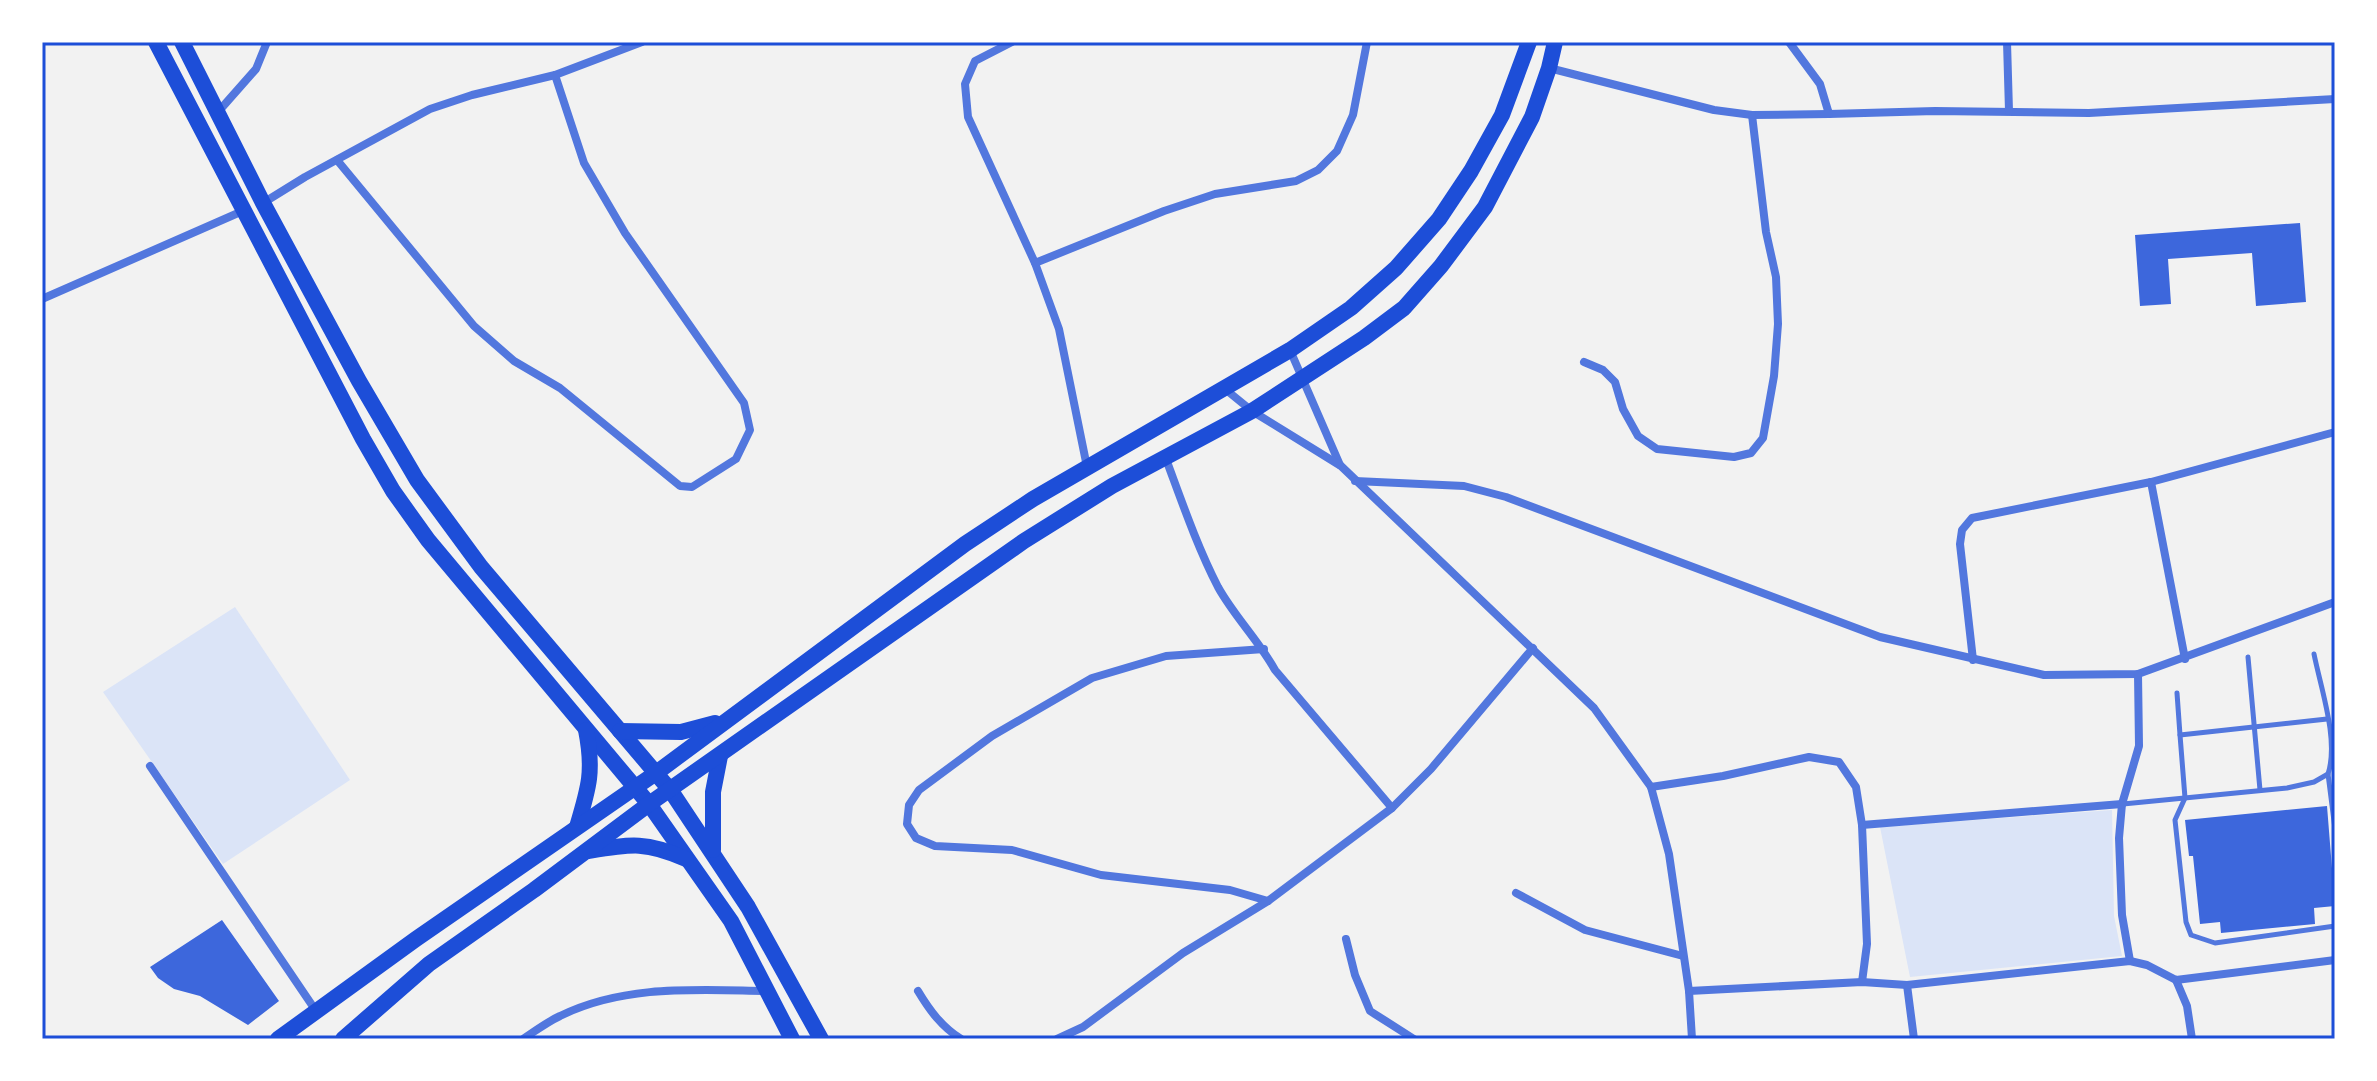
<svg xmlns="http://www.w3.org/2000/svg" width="2377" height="1081" font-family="'Source Sans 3',sans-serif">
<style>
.green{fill:#dbe4f7}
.building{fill:#3d67dc}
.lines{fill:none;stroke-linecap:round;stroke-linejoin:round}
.service{stroke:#5277de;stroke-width:5}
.minor{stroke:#5277de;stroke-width:8}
.primary{stroke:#1d4ed8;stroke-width:16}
.neatline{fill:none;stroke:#1d4ed8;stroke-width:3}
</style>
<rect width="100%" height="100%" fill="#f2f2f2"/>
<!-- green -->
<g class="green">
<polygon points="235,607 350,780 223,864 103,692"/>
<polygon points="2112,810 2114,916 2122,956 1910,977 1880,827"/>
</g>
<!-- building -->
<g class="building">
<polygon points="2300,223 2306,302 2256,306 2252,253 2168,259 2171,304 2140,306 2135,235"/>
<polygon points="2327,806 2335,906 2314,908 2315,924 2221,933 2220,922 2200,924 2193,856 2189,856 2185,820"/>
<polygon points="222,920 279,1001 248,1025 200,996 174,989 158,978 150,967"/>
</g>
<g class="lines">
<!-- service -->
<g class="service">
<polyline points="2248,657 2260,790"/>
<polyline points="2177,693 2180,735"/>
<polyline points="2327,719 2180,735 2185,798 2175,820 2186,922 2191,935 2215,943 2335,926"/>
<polyline points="2328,774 2335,829"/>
<path d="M2123 804 2287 788 2314 782 2328 774C2339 740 2321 689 2314 654"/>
</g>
<!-- minor -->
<g class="minor">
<polyline points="1012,42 975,61 965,84 968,117 1035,263 1059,329 1087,467"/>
<polyline points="1789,42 1820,84 1829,114 1935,111 2089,113 2335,99"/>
<polyline points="2007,42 2009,111"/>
<polyline points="1549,68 1714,110 1752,115 1829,114"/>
<polyline points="218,112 256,69 267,42"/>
<polyline points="337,160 474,326 514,361 560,388 680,486 692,487 736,459 750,430 744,403 625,233 584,163 555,75"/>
<polyline points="263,203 305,177 430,109 472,95 555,75 642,42"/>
<polyline points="1035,263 1164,211 1215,194 1296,181 1318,170 1337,151 1353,115 1367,42"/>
<polyline points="42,299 245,210"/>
<polyline points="1290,350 1340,465"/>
<polyline points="1584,362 1603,370 1615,382 1623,409 1638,436 1657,449 1734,457 1751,453 1763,438 1774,376 1778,324 1776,277 1766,232 1752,115"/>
<polyline points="1225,389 1252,411 1341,466 1594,708 1651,787 1669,854 1689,991 1692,1039"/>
<path d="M1166 459C1182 502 1197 546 1218 587 1234 616 1259 641 1275 670L1392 808"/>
<polyline points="1355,481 1464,486 1506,497 1880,637 2044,675 2138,674 2335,602"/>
<polyline points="2151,482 2185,659"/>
<polyline points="1264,649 1166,656 1092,678 992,736 919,790 909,805 907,824 916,838 935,846 1012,850 1101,875 1230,890 1268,901"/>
<polyline points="1973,660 1960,544 1962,530 1972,518 2151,482 2335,432"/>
<polyline points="150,766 316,1011"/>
<polyline points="1651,787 1723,776 1809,757 1839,762 1856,787 1862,825"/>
<polyline points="1516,893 1585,930 1683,956"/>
<polyline points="1346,939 1355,975 1370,1011 1414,1039"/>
<polyline points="2130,961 2122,915 2119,838 2122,804 2139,746 2138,674"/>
<polyline points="2176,980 2187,1006 2192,1039"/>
<polyline points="1862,982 1867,944 1862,825 2122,804"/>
<polyline points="1907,985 1914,1039"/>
<path d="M918 991C930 1011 942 1027 961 1039"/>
<polyline points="1689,991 1862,982 1907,985 2130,961 2147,965 2176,980 2335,960"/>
<path d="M523 1039C535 1031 547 1022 560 1016 625 984 697 990 767 991"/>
<polyline points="1057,1039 1083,1027 1183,953 1268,901 1392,808 1431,769 1533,648"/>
</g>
<!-- primary -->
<g class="primary">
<polyline points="156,42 363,439 393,491 428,540 649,804 731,921 792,1039"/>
<polyline points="182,42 263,203 359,381 417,480 481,567 671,791 748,907 821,1039"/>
<polyline points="620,731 681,732 715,723"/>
<path d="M577 827C589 787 594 771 586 730"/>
<polyline points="713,850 713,792 720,756"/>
<path d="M588 851C631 844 646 841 686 859"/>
<polyline points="278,1039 416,939 656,773 965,544 1033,499 1290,350 1351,308 1396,268 1439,219 1471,171 1502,115 1529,42"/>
<polyline points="343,1039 429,964 534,890 649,804 1024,541 1112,486 1252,411 1364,338 1404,308 1441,266 1485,207 1532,117 1549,68 1555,42"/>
</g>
</g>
<!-- border -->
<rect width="2377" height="1081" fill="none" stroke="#ffffff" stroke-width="88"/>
<rect x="44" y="44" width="2289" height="993" class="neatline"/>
</svg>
